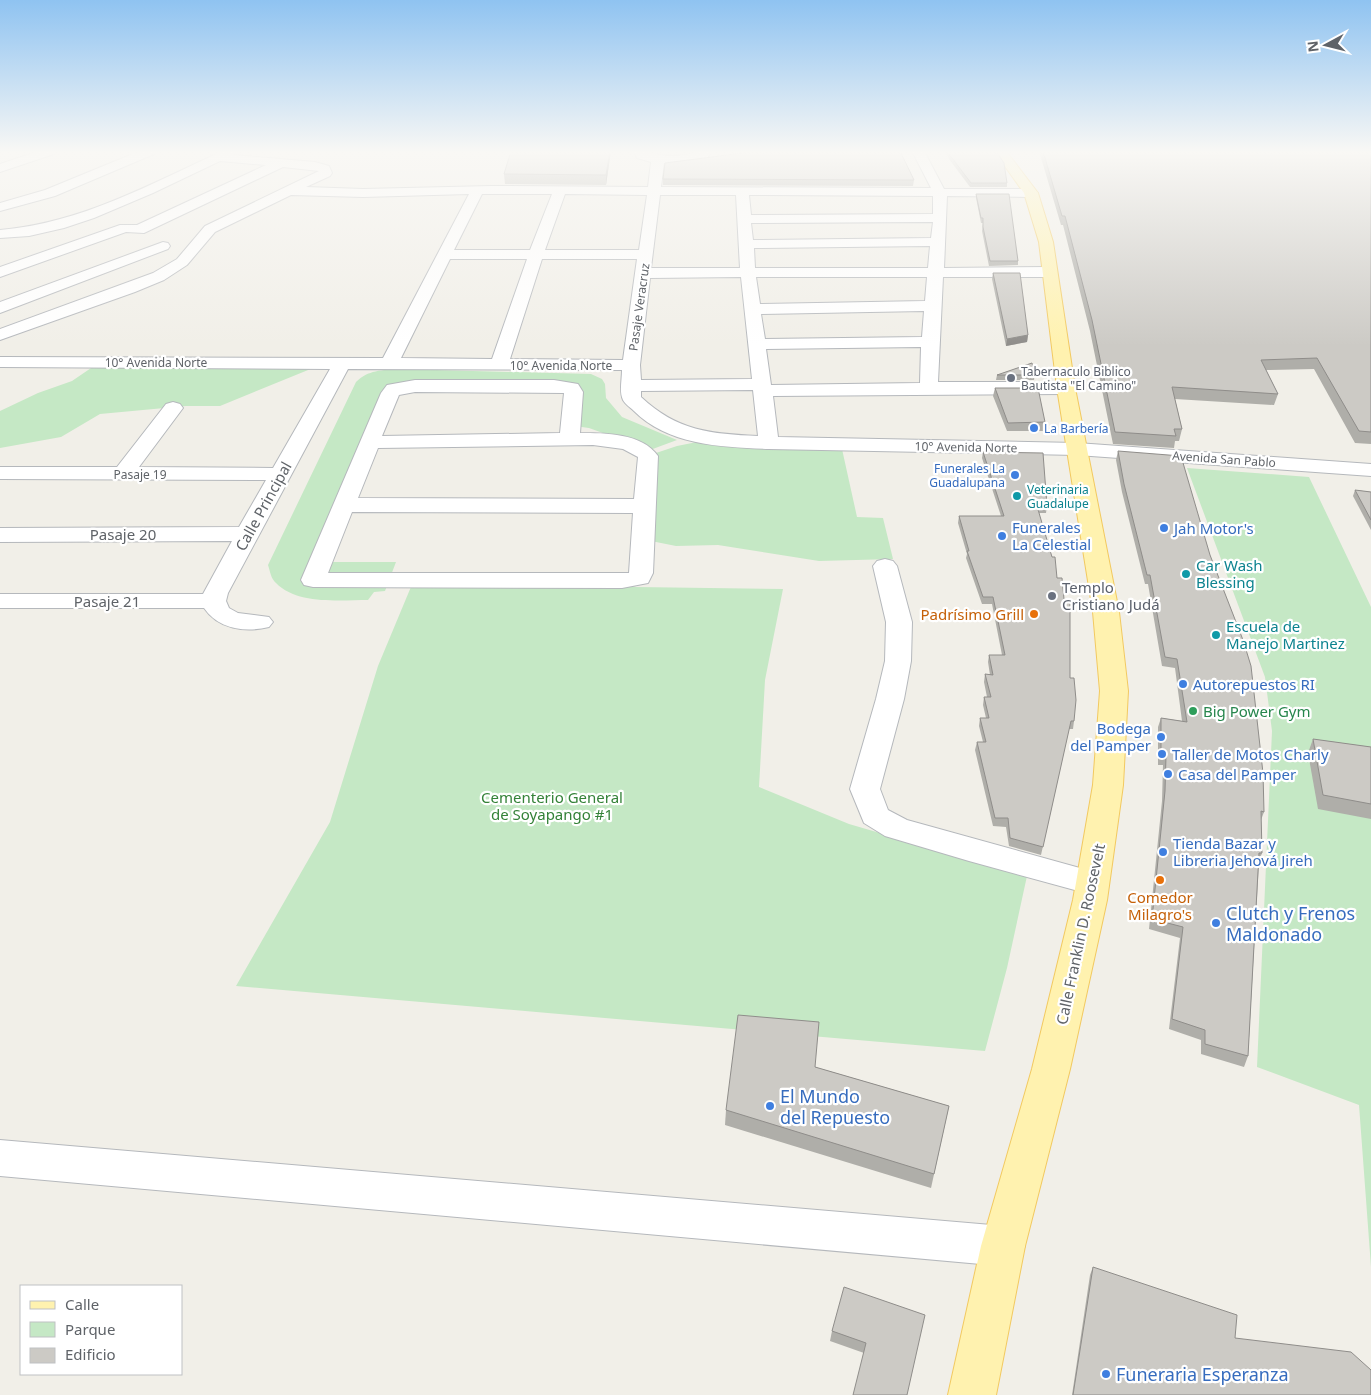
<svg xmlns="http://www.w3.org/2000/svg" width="1371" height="1395" font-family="'Noto Sans',sans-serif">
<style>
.green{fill:#c5e8c5}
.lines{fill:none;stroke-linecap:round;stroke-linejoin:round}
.minor-casing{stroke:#b5b8bc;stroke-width:2}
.major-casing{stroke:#f2c960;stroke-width:2}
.minor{fill:#fff;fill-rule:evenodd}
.major{fill:#fff2af;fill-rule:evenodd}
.wall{fill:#afaea9}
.shaded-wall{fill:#8f8d8a}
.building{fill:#cccac5;stroke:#8f8d8a}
.worship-dot{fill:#6b7280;stroke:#fff;stroke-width:2}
.shop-dot{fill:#3f7fe0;stroke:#fff;stroke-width:2}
.culture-dot{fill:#0f9aa8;stroke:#fff;stroke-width:2}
.food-dot{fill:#e8710a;stroke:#fff;stroke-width:2}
.leisure-dot{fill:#2e9e5b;stroke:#fff;stroke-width:2}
.labels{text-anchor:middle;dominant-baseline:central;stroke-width:4.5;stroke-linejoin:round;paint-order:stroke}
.far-street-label{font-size:12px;fill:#5f6368;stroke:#fff}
.far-worship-label{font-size:12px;fill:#5b616d;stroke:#fff;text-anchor:start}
.far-shop-label{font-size:12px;fill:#366cbe;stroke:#fff;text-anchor:start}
.far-culture-label{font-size:12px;fill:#0d838f;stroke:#fff;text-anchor:start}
.street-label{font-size:15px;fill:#5f6368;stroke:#fff}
.shop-label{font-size:15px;fill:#366cbe;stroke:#fff;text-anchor:start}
.culture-label{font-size:15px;fill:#0d838f;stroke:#fff;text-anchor:start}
.worship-label{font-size:15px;fill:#5b616d;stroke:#fff;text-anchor:start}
.food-label{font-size:15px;fill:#c56008;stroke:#fff;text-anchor:end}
.leisure-label{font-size:15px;fill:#27864d;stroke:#fff;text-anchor:start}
.park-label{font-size:15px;fill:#348238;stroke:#fff}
.near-shop-label{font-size:18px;fill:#366cbe;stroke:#fff;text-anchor:start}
</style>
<rect width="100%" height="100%" fill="#f1efe8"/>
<!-- green -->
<g class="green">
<polygon points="94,366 313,368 220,406 186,406 100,414 61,437 0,448 0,411 38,393 72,381"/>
<path d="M399 369 591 374 602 379 605 384 606 398 622 417 677 440 650 450 589 428 567 425 569 396 552 390 398 391 328 562H396L385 591 374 592 368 600C341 600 297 605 276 583 271 579 270 571 268 565L356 382C368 370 382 370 399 369Z"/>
<polygon points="697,442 769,449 842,449 857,517 883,518 893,559 819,561 718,545 676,546 651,541 653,454 677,446"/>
<polygon points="1187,468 1309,477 1371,607 1371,1267 1359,1105 1257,1067 1272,731 1265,677"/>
<polygon points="413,582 621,582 636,587 783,589 765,680 759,787 849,824 1027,876 1007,968 985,1051 236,986 330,822 378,666"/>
</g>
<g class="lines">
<!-- minor casing -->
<g class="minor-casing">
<g id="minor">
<polygon points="39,151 56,151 54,154 0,172 0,164"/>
<polygon points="140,151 156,151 154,154 55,196 0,211 0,203 45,190"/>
<path d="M223 151H238L234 155 315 162 329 166 332 173 330 176 306 187 363 189 491 186 648 187 651 162 637 158 634 151C648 151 658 156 672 156 686 156 697 151 711 151L708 157C694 162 679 164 664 163L661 187 931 188 912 151H924L944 189H1031L1038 193 1031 197 947 196 944 268 1049 267 1054 269 1057 272 1054 275 1049 277H943L938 382H1066L1073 384 1075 388 1073 392 1066 394 773 396 778 437 1077 443 1371 464V476L1077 455 769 449C723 447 669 446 634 411 631 408 625 404 623 400 619 392 622 380 622 370L348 369 228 593 226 601 229 608 238 613 269 617 273 622 269 627C245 633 218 629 204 608H0V594H203L232 541 0 542V528L239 527 266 480 0 479V467H117L166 404 173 402 180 404 183 408 139 467 273 468 330 369 0 367V357L383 358 469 194 363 197 291 195 215 232 187 265 164 280 135 292 0 340V329L153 273 177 259 205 226 319 171 283 167 144 233 126 232 0 277V267L120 225H137L266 165 220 161 153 193 94 218 64 228 29 236 0 238V230C82 223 150 184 223 151ZM482 194H552L530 250H454ZM565 194 647 195 639 250H545ZM660 195H736L740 268H651ZM749 195 933 196V214L751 215ZM933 222 931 238 753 240 751 223ZM930 246 928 268H755L754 248ZM450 259H527L492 359 401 358ZM542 259H637L623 360 510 359ZM741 277 752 379 641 380 640 365 650 278ZM756 277H927L925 301 760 304ZM924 311 922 337 765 339 761 314ZM921 347 920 383 771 385 766 349ZM753 390 758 436C711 434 677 431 641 397V391Z"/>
<polygon points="163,242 168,243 170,246 168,249 0,313 0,302"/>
<path d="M415 380H554L578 384 583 392 580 433C605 433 642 433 658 456L653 573 648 583 622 588 313 587 304 585 301 580 381 393 387 385ZM415 392 564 393 560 433 382 436 399 395ZM593 445 623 449 638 457 634 499 358 498 378 448ZM352 512 633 513 629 573H328Z"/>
<polygon points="885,559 893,561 897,566 912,622 911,661 904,699 880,789 888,810 907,820 1105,875 1109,883 1105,891 1093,895 969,861 885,836 864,823 850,789 876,699 885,661 886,622 873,566 877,561"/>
<polygon points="0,1140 1003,1226 1018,1232 1025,1246 1018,1260 1003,1266 0,1176"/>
</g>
</g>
<!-- major casing -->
<g class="major-casing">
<polygon id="major" points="994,151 1006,151 1038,193 1053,242 1075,388 1119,612 1128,691 1123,785 1107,900 1070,1069 1025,1246 996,1395 948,1395 981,1246 1032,1069 1073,900 1093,785 1100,691 1093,612 1057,388 1039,242 1024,193"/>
</g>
<!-- minor -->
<use href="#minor" class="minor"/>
<!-- major -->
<use href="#major" class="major"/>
</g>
<!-- wall -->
<g class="wall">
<polygon points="611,151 606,185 505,184 504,174"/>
<polygon points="945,151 996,151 1007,183 1007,187 970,187 949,159"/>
<polygon points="1039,151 1371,151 1371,444 1355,443 1314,369 1266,370 1278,394 1274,405 1175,399 1182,429 1179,441 1175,441 1174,448 1113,444 1090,331 1063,225 1061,225"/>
<polygon points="663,179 914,180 913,186 663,185"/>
<polygon points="976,194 1018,261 1018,265 989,266 982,231 983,223 981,223 976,198"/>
<polygon points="993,273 1028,335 1027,342 1006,346 992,279"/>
<polygon points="997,375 1035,375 1034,380 996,380"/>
<polygon points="995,388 1045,422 1044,431 1007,431 993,396"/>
<polygon points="1118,451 1264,812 1261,820 1262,853 1259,862 1248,1056 1244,1067 1201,1054 1201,1040 1169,1029 1180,938 1149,929 1162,801 1163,765 1158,765 1158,727 1161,718 1182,721 1175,668 1162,666 1148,584 1145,584 1122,492 1116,460"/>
<polygon points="983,452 1047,506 1046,513 1039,513 1057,578 1070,678 1074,721 1073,729 1069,729 1041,855 1009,846 1006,827 993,826 975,750 977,742 983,742 979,726 980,718 986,718 983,705 984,697 987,697 984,682 985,674 990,675 988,662 989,655 1002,655 992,604 982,604 966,558 967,554 958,523 959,516 1001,516 982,458"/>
<polygon points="1355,490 1371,492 1371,530 1353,496"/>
<polygon points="1313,739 1371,747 1371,819 1318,809 1308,753"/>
<polygon points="815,1067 949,1106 931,1188 725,1125 726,1110"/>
<polygon points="1093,1267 1235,1338 1371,1395 1072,1395 1090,1275"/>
<polygon points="925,1315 864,1353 830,1341 832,1331"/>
</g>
<!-- shaded-wall -->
<g class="shaded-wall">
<polygon points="610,151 611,151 606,185 606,175"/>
<polygon points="1028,335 1027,342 1006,346 1007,339"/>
</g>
<!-- building -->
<g class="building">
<polygon points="511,151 610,151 606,175 504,174"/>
<polygon points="758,151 900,151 914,180 663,179 665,163"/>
<polygon points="948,151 996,151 1004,163 1007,183 971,183 949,154"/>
<polygon points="1043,151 1371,151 1371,432 1359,431 1317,358 1261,360 1278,394 1172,387 1182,429 1174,429 1176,436 1115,432 1092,320 1065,216 1062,216"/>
<polygon points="976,194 1009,194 1018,261 990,261 983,227 983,218 981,218"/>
<polygon points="993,273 1020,273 1028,335 1007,339"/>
<polygon points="1032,363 1035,375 997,375"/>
<polygon points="995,388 1038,388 1045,422 1008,423"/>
<polygon points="1118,451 1181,456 1210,555 1243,640 1251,666 1263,773 1264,812 1261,811 1262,853 1259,853 1248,1056 1205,1044 1205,1030 1172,1019 1183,927 1152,919 1165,791 1166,756 1161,755 1161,718 1187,722 1177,659 1165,657 1150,575 1147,575 1124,484"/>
<polygon points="983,452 1043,453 1047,506 1037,506 1052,557 1055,557 1057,578 1062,578 1064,599 1070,600 1070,678 1074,678 1076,700 1074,721 1071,721 1043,847 1010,838 1008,818 995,818 977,742 986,742 980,718 989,718 984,697 991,697 985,674 993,675 989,655 1005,655 993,597 983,597 967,551 969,551 959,516 1004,516"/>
<polygon points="1355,490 1371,492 1371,520"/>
<polygon points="1313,739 1371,747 1371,804 1323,795"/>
<polygon points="738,1015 819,1022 815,1067 949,1106 934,1174 726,1110"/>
<polygon points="1093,1267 1237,1315 1235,1338 1351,1352 1371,1370 1371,1395 1073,1395"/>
<polygon points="844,1287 925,1315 907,1395 853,1395 866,1343 832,1331"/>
</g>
<!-- sky -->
<linearGradient id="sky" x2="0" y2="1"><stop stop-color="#8fc3f1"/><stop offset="0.44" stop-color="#f9f8f5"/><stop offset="1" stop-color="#f9f8f5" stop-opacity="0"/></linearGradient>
<rect width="1371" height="346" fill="url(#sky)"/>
<!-- markers -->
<g class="worship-dot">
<circle cx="1011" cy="378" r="5"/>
<circle cx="1052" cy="596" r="5"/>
</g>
<g class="shop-dot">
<circle cx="1034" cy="428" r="5"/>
<circle cx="1015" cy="475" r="5"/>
<circle cx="1164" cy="528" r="5"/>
<circle cx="1002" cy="536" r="5"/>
<circle cx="1183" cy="684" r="5"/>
<circle cx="1161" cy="737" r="5"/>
<circle cx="1162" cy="754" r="5"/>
<circle cx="1168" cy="774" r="5"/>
<circle cx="1163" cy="852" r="5"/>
<circle cx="1216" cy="923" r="5"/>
<circle cx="770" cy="1106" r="5"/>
<circle cx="1106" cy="1374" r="5"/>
</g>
<g class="culture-dot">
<circle cx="1017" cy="496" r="5"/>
<circle cx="1186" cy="574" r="5"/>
<circle cx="1216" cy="635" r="5"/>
</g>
<g class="food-dot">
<circle cx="1034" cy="614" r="5"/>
<circle cx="1160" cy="880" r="5"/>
</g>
<circle class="leisure-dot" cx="1193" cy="711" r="5"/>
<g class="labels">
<!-- far-street labels -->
<g class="far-street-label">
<text transform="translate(639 307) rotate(-82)">Pasaje Veracruz</text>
<text x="156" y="362">10° Avenida Norte</text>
<text x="561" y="365">10° Avenida Norte</text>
<text transform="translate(966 447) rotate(1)">10° Avenida Norte</text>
<text transform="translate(1224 459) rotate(4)">Avenida San Pablo</text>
<text x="140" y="474">Pasaje 19</text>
</g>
<!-- far-worship labels -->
<g class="far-worship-label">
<text x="1021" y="371">Tabernaculo Biblico<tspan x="1021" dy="14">Bautista "El Camino"</tspan></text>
</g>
<!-- far-shop labels -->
<g class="far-shop-label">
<text x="1044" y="428">La Barbería</text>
<text x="1005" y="468" text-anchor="end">Funerales La<tspan x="1005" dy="14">Guadalupana</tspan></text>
</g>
<!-- far-culture labels -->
<g class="far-culture-label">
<text x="1027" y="489">Veterinaria<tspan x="1027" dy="14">Guadalupe</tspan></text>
</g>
<!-- street labels -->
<g class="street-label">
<text transform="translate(263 506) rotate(-61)">Calle Principal</text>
<text x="123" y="534">Pasaje 20</text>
<text x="107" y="601">Pasaje 21</text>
<text transform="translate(1080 934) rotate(-78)">Calle Franklin D. Roosevelt</text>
</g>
<!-- shop labels -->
<g class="shop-label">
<text x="1012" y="527">Funerales<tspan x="1012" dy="17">La Celestial</tspan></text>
<text x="1174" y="528">Jah Motor's</text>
<text x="1193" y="684">Autorepuestos RI</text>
<text x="1151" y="728" text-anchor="end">Bodega<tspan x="1151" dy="17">del Pamper</tspan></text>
<text x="1172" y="754">Taller de Motos Charly</text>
<text x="1178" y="774">Casa del Pamper</text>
<text x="1173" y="843">Tienda Bazar y<tspan x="1173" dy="17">Libreria Jehová Jireh</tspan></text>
</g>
<!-- culture labels -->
<g class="culture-label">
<text x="1196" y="565">Car Wash<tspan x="1196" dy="17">Blessing</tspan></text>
<text x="1226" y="626">Escuela de<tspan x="1226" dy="17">Manejo Martinez</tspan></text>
</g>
<!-- worship labels -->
<g class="worship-label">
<text x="1062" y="587">Templo<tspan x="1062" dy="17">Cristiano Judá</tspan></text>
</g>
<!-- food labels -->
<g class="food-label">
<text x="1024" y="614">Padrísimo Grill</text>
<text x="1160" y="897" text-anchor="middle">Comedor<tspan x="1160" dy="17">Milagro's</tspan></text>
</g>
<!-- leisure labels -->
<g class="leisure-label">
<text x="1203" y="711">Big Power Gym</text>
</g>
<!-- park labels -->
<g class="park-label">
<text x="552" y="797">Cementerio General<tspan x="552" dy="17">de Soyapango #1</tspan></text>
</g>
<!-- near-shop labels -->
<g class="near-shop-label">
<text x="1226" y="913">Clutch y Frenos<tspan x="1226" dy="21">Maldonado</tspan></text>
<text x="780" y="1096">El Mundo<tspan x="780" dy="21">del Repuesto</tspan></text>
<text x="1116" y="1374">Funeraria Esperanza</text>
</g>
</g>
<!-- legend -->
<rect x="20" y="1285" width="162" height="90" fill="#ffffff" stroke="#bfc1c3"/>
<rect x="30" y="1301" width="25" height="8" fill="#fff2af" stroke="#bfc1c3"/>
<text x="65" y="1310" font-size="15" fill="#5f6368">Calle</text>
<rect x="30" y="1322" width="25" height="15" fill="#c5e8c5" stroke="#bfc1c3"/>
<text x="65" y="1335" font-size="15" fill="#5f6368">Parque</text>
<rect x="30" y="1348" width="25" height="15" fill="#cccac5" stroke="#bfc1c3"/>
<text x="65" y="1360" font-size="15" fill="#5f6368">Edificio</text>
<!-- north arrow -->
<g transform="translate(1326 45) rotate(263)" stroke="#ffffff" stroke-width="4" paint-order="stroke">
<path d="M0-4L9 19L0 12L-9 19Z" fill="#5f6368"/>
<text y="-8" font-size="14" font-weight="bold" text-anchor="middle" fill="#5f6368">N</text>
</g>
</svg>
